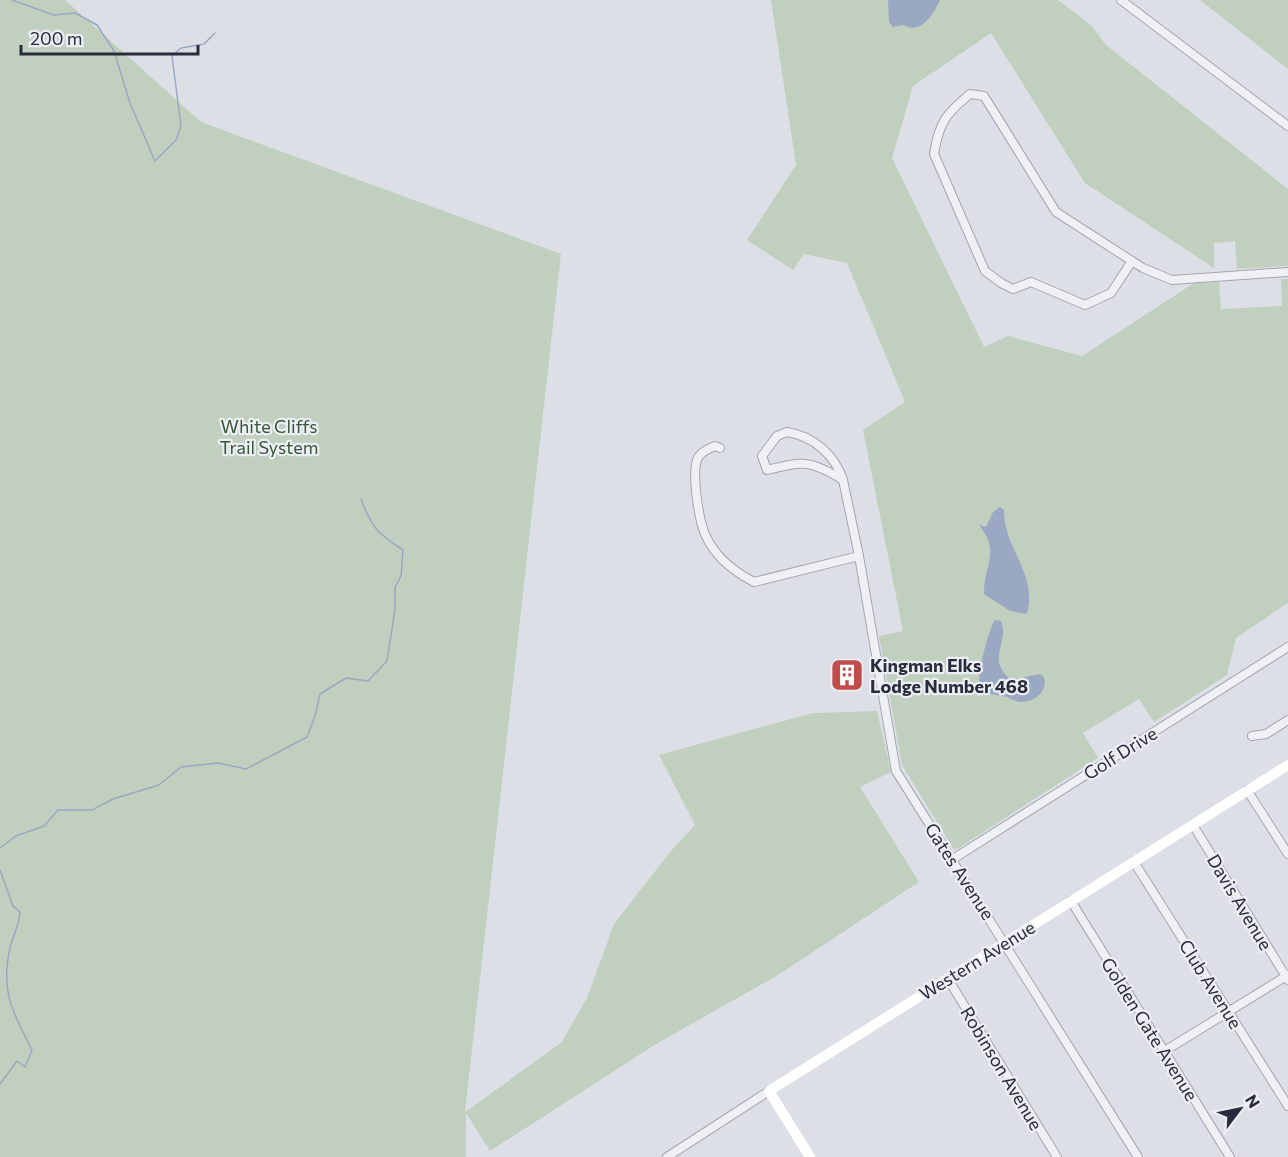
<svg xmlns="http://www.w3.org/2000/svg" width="1288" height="1157" font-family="Commissioner,sans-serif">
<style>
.green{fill:#c1cfbf}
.water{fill:#9ba8c3}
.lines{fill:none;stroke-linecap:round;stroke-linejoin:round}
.stream{stroke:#9ba8c3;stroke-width:1.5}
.street-casing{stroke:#a3a6af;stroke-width:10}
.street{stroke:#eff0f4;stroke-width:8}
.secondary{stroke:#fff;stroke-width:10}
.labels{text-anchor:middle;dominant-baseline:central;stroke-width:4.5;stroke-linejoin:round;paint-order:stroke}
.park-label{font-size:18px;fill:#385536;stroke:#eceef4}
.poi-label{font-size:18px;font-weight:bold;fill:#282c3b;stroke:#eceef4;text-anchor:start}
.street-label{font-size:18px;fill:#282c3b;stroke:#eceef4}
</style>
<rect width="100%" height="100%" fill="#dddfe6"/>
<!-- green -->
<g class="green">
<polygon points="0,0 65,0 201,122 561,254 465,1112 561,1043 587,998 614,924 670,852 695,825 659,755 813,713 877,711 891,772 860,787 919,882 778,975 656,1044 490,1151 466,1113 466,1157 0,1157"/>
<polygon points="771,0 1058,0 1092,26 1106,45 1288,189 1288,266 1237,269 1235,241 1214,243 1214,268 1085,183 991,33 913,86 892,158 984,347 1008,336 1082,356 1194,283 1219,282 1221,309 1282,306 1281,279 1288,279 1288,603 1236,638 1227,675 1154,722 1139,699 1083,733 1098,758 957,849 953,848 902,765 879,636 903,631 863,430 905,402 847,263 804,254 793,270 747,240 796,165"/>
<polygon points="1200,0 1288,0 1288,69"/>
</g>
<!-- water -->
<g class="water">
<path d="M888 0H940C934 13 921 36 904 25L893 27 889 22Z"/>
<path d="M1000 507 1004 510C1004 550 1038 573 1027 614L1010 611 984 594C984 562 1001 553 979 525L986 527 993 512Z"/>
<path d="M995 620 1001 621C1010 643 985 659 1011 680L1040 674 1044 677C1048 691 1035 702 1021 702 1015 702 1009 697 1003 696 994 694 987 695 980 689 976 677 988 631 995 620Z"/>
</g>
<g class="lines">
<!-- stream -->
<g class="stream">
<polyline points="12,0 54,15 75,13 97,25 114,51 130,103 155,161 176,140 181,126 172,56 181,48 204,44 215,33"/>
<path d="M0 848 16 836 44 826 58 810H92L113 799 159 785 181 767 218 763 246 769 307 737 315 716 320 694 346 678 368 681 387 661 395 609V587L401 576 403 550C377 533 372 528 361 499"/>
<path d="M0 870 13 906 20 912C19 928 13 934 10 948 0 993 13 1012 32 1050L25 1067 17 1061 0 1084"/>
</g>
<!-- street casing -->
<g class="street-casing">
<g id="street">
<polyline points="1121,0 1288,126"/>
<path d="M970 94 984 96 1056 212 1132 261 1111 293 1085 305 1031 282 1013 289 1001 283 985 271 934 154C939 122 946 114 970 94Z"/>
<polyline points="1132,261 1143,268 1172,280 1288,272"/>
<path d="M787 432C813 436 835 455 843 480 811 460 803 461 767 470L762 456 777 436Z"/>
<path d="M720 448 715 446C710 448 703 451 699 456 690 468 699 520 705 534 714 556 733 571 754 582L859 556"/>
<polyline points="843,480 859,556 896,771 1138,1157"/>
<polyline points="1252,736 1266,734 1288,720"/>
<polyline points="1247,790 1288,854"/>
<polyline points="1193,825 1288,980"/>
<polyline points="953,859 1288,647"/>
<polyline points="1134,862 1288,1106"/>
<polyline points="1071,901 1230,1157"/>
<polyline points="948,979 1057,1157"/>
<polyline points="1163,1052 1288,975"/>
<polyline points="667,1157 769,1091"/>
</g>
</g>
<!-- street -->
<use href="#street" class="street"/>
<!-- secondary -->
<polyline class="secondary" points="810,1157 769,1091 1288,765"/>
</g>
<!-- icons -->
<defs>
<g id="building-square" transform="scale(1.725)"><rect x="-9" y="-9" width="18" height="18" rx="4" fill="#c14c4b" stroke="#eceef4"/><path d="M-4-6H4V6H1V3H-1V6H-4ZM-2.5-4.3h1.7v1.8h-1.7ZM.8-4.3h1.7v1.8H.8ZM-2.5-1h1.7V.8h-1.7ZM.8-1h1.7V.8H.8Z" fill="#fff"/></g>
</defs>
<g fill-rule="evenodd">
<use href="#building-square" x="847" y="675"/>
</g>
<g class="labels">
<!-- park labels -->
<g class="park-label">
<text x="269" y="426">White Cliffs<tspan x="269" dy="21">Trail System</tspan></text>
</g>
<!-- poi labels -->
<g class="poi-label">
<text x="870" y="665">Kingman Elks<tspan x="870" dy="21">Lodge Number 468</tspan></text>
</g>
<!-- street labels -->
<g class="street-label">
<text transform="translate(1120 753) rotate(-32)">Golf Drive</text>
<text transform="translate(960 871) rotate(57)">Gates Avenue</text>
<text transform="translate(1240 902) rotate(59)">Davis Avenue</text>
<text transform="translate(977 960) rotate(-32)">Western Avenue</text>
<text transform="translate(1211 984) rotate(58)">Club Avenue</text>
<text transform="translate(1150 1029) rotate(58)">Golden Gate Avenue</text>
<text transform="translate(1002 1068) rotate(59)">Robinson Avenue</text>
</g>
</g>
<!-- north arrow -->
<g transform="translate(1240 1109) rotate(58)" stroke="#eceef4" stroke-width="4.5" paint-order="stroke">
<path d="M0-4.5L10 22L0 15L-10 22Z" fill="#282c3b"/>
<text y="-9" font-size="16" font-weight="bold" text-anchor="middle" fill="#282c3b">N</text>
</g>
<!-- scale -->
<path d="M21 45v9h177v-9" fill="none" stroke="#282c3b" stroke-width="3"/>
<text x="30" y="45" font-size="18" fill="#282c3b" stroke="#eceef4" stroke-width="4.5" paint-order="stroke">200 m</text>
</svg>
